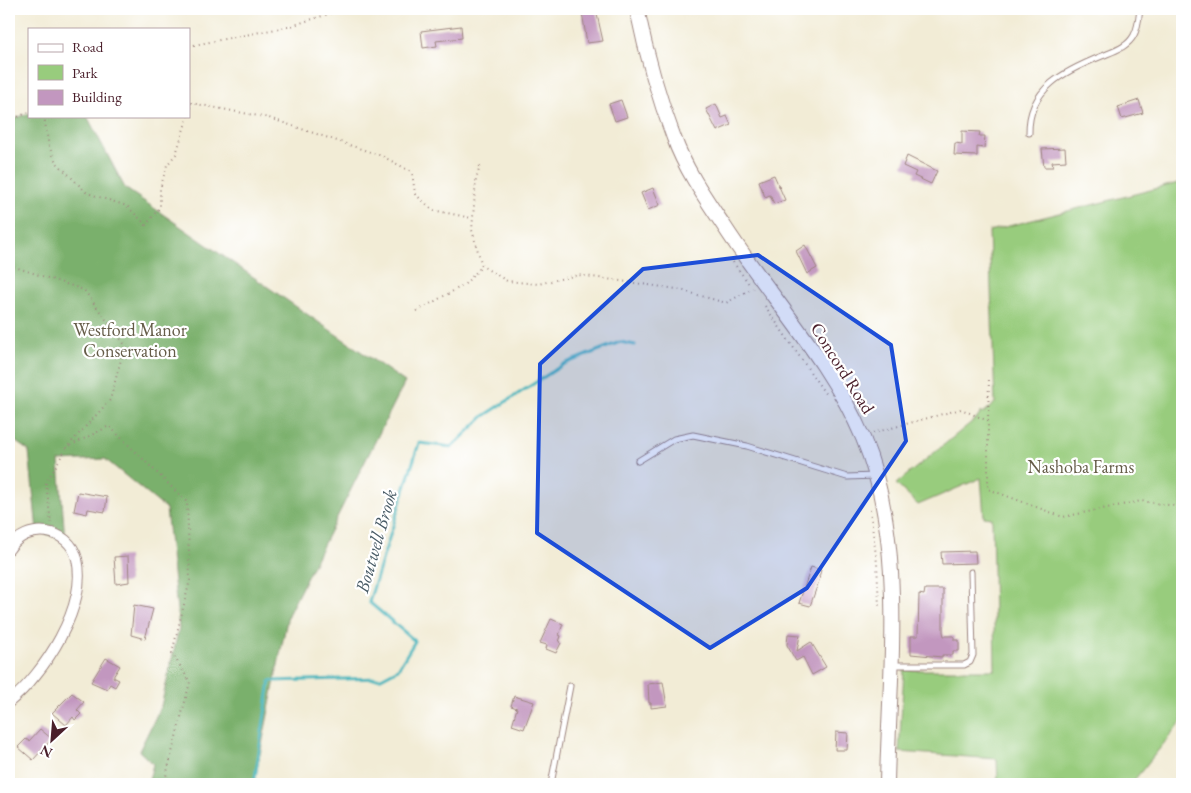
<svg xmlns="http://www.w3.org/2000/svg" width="1191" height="793" font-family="'EB Garamond',serif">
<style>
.green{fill:#98cc7d;stroke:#717654}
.forest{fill:#7ab06c;stroke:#62684c}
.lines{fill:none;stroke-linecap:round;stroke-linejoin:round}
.stream{stroke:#46b6be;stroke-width:3}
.building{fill:#c297bf}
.lane-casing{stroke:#9e8680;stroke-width:7}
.street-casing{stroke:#9e8680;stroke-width:12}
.secondary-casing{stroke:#9e8680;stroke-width:16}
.path{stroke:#9e8680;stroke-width:2;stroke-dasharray:1 4;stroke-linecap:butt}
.lane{stroke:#fff;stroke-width:5}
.street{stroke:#fff;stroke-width:10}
.secondary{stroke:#fff;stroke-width:14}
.marked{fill:#1d4ed8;fill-opacity:0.2;stroke:#1d4ed8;stroke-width:4;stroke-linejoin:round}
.labels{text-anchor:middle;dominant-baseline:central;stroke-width:4.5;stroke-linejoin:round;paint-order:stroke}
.park-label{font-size:18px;fill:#655c48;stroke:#fff}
.street-label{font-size:18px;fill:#4a1f2b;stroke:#fff}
.water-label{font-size:19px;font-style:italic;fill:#485b66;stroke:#fff}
</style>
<rect width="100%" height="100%" fill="#fff"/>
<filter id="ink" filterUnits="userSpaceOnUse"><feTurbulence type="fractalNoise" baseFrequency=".02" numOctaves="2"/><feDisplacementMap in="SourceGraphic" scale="10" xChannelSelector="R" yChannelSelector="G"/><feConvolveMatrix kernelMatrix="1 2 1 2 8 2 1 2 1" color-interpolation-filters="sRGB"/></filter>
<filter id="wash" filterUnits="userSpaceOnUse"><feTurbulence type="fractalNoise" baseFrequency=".0096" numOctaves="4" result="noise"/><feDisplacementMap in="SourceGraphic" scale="20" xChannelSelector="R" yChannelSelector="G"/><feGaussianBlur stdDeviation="1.12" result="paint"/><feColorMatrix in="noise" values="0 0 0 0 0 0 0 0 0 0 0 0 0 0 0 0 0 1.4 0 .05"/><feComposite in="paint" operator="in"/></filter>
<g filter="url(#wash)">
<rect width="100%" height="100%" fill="#f2ecd6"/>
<!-- green -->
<polygon class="green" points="1182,182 1182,721 1131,784 998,784 997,759 899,752 904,670 995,670 992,518 984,517 981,478 918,505 896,484 979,416 980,413 983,413 995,403 989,231"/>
<!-- forest -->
<polygon class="forest" points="29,113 29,116 87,116 125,188 405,382 288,615 254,784 148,784 153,764 139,751 161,706 179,628 166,509 105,459 59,461 65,540 37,531 29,451 9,437 9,121"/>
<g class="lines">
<!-- stream -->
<polyline class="stream" points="254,784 270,681 381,678 398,669 415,641 369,602 419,443 452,447 484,416 564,364 620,342 635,345"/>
</g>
<g id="blocks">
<!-- building -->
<g class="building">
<polygon points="596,10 603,41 587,43 582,12"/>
<polygon points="461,26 462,38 436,41 437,46 423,48 421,31"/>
<polygon points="621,100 627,117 615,121 609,104"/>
<polygon points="1139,100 1143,113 1122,119 1118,107"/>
<polygon points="716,104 722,118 727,116 731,125 717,131 706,109"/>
<polygon points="962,131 980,132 979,136 985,136 984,148 977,147 977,156 954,155 955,143 962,144"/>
<polygon points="1065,148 1066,161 1052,162 1053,167 1044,167 1042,149"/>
<polygon points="907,156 937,171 931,184 914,176 916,172 903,166"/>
<polygon points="774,175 785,200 774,204 770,195 765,197 759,181"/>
<polygon points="653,188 660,205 648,210 641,193"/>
<polygon points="805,245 817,268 807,274 796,251"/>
<polygon points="78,492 107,497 105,512 88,509 87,514 74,511"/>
<polygon points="975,551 976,563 942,564 941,552"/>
<polygon points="128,556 129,582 116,584 114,557"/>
<polygon points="811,567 821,570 819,577 820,578 810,606 799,603"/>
<polygon points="925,589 943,589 943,632 944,636 954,636 954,640 959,640 959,651 953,651 953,655 942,655 942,657 911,654 911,636 918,636 919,594 924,595"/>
<polygon points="134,605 153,609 145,639 131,635"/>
<polygon points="551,619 563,624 559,635 561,636 559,642 561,643 556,653 546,649 547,645 540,643"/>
<polygon points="788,634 800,635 797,651 811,642 826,667 812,675 803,657 796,661 787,645"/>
<polygon points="106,658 120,666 113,677 119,680 115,687 110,684 107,689 91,682"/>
<polygon points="663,682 667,706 651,708 651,703 649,703 648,684"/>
<polygon points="72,693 84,702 77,710 81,714 75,720 73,717 66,725 52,713"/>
<polygon points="514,696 534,702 524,729 512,725 517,708 511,706"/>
<polygon points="40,729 52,739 33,760 18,747 26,739 29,741"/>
<polygon points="836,732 848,733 847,750 835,750"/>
</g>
</g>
</g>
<g filter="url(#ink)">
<use href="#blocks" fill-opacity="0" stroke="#9e8680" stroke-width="1"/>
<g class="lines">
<!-- lane casing -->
<g class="lane-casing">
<g id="lane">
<path d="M1029 133C1028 88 1065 71 1102 56 1114 51 1128 47 1134 35 1138 28 1139 17 1140 9"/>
<polyline points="638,461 674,439 693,435 747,446 847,477 875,476"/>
<polyline points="892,665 964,665 970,662 973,655 971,572"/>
<polyline points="551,784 570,686"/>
</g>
</g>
<!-- street casing -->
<g class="street-casing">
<path id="street" d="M9 549C26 522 69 527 77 559 88 606 44 674 9 702"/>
</g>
<!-- secondary casing -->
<g class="secondary-casing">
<path id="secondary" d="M637 9C646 53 658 96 674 138 685 169 706 199 724 226 769 296 830 360 863 438 907 543 889 673 887 784"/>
</g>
<!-- path -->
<g class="path">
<polyline points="189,46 291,26 344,9"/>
<polyline points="189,113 191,103 269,118 382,156 412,172 415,194 433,210 471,218"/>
<polyline points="44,116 49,147 56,162 87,193 127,206 146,225 160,207 160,189 167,165 176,154 188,116"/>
<polyline points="9,121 29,112"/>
<polyline points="480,166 476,180 472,230 482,266 507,281 538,284 578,275 677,289 726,303 753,288"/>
<polyline points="733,262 749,284"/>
<polyline points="9,265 84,290 125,345 110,400 66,448 46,483 51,523"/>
<polyline points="765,306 826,395"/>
<polyline points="417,311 464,285 482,266"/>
<polyline points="988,421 989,376"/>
<polyline points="873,433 961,409 988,421 988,489 1063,517 1141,501 1182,507"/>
<polyline points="66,448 109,426 187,502 190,580 172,653 190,682 164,784"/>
<polyline points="870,510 877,563 879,607"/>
</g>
<!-- lane -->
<use href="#lane" class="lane"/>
<!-- street -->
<use href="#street" class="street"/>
<!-- secondary -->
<use href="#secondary" class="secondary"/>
</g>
</g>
<!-- marked area -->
<path class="marked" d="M758 255 891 345 906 441 807 588 710 648 537 533 540 364 643 269Z"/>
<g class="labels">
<!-- park labels -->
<g class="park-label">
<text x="130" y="329">Westford Manor<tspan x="130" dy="21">Conservation</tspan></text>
<text x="1081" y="466">Nashoba Farms</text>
</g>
<!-- street labels -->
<g class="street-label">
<text transform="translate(843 368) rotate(58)">Concord Road</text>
</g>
<!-- water labels -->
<g class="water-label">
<text transform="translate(376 541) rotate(-74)">Boutwell Brook</text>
</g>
</g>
<!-- margin -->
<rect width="1191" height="793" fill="none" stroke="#fff" stroke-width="30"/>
<!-- legend -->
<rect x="28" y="28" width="162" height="90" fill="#ffffff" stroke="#b7a5aa"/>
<rect x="38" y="44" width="25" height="8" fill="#ffffff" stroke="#b7a5aa"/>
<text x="72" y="52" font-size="15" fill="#4a1f2b">Road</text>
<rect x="38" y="65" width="25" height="15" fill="#98cc7d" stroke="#b7a5aa"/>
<text x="72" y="78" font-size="15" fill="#4a1f2b">Park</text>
<rect x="38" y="90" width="25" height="15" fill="#c297bf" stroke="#b7a5aa"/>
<text x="72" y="102" font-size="15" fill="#4a1f2b">Building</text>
<!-- north arrow -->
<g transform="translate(52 740) rotate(206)" stroke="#ffffff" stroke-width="4" paint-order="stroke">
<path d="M0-4L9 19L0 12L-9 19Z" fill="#4a1f2b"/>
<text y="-8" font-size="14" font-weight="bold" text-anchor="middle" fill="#4a1f2b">N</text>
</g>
</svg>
